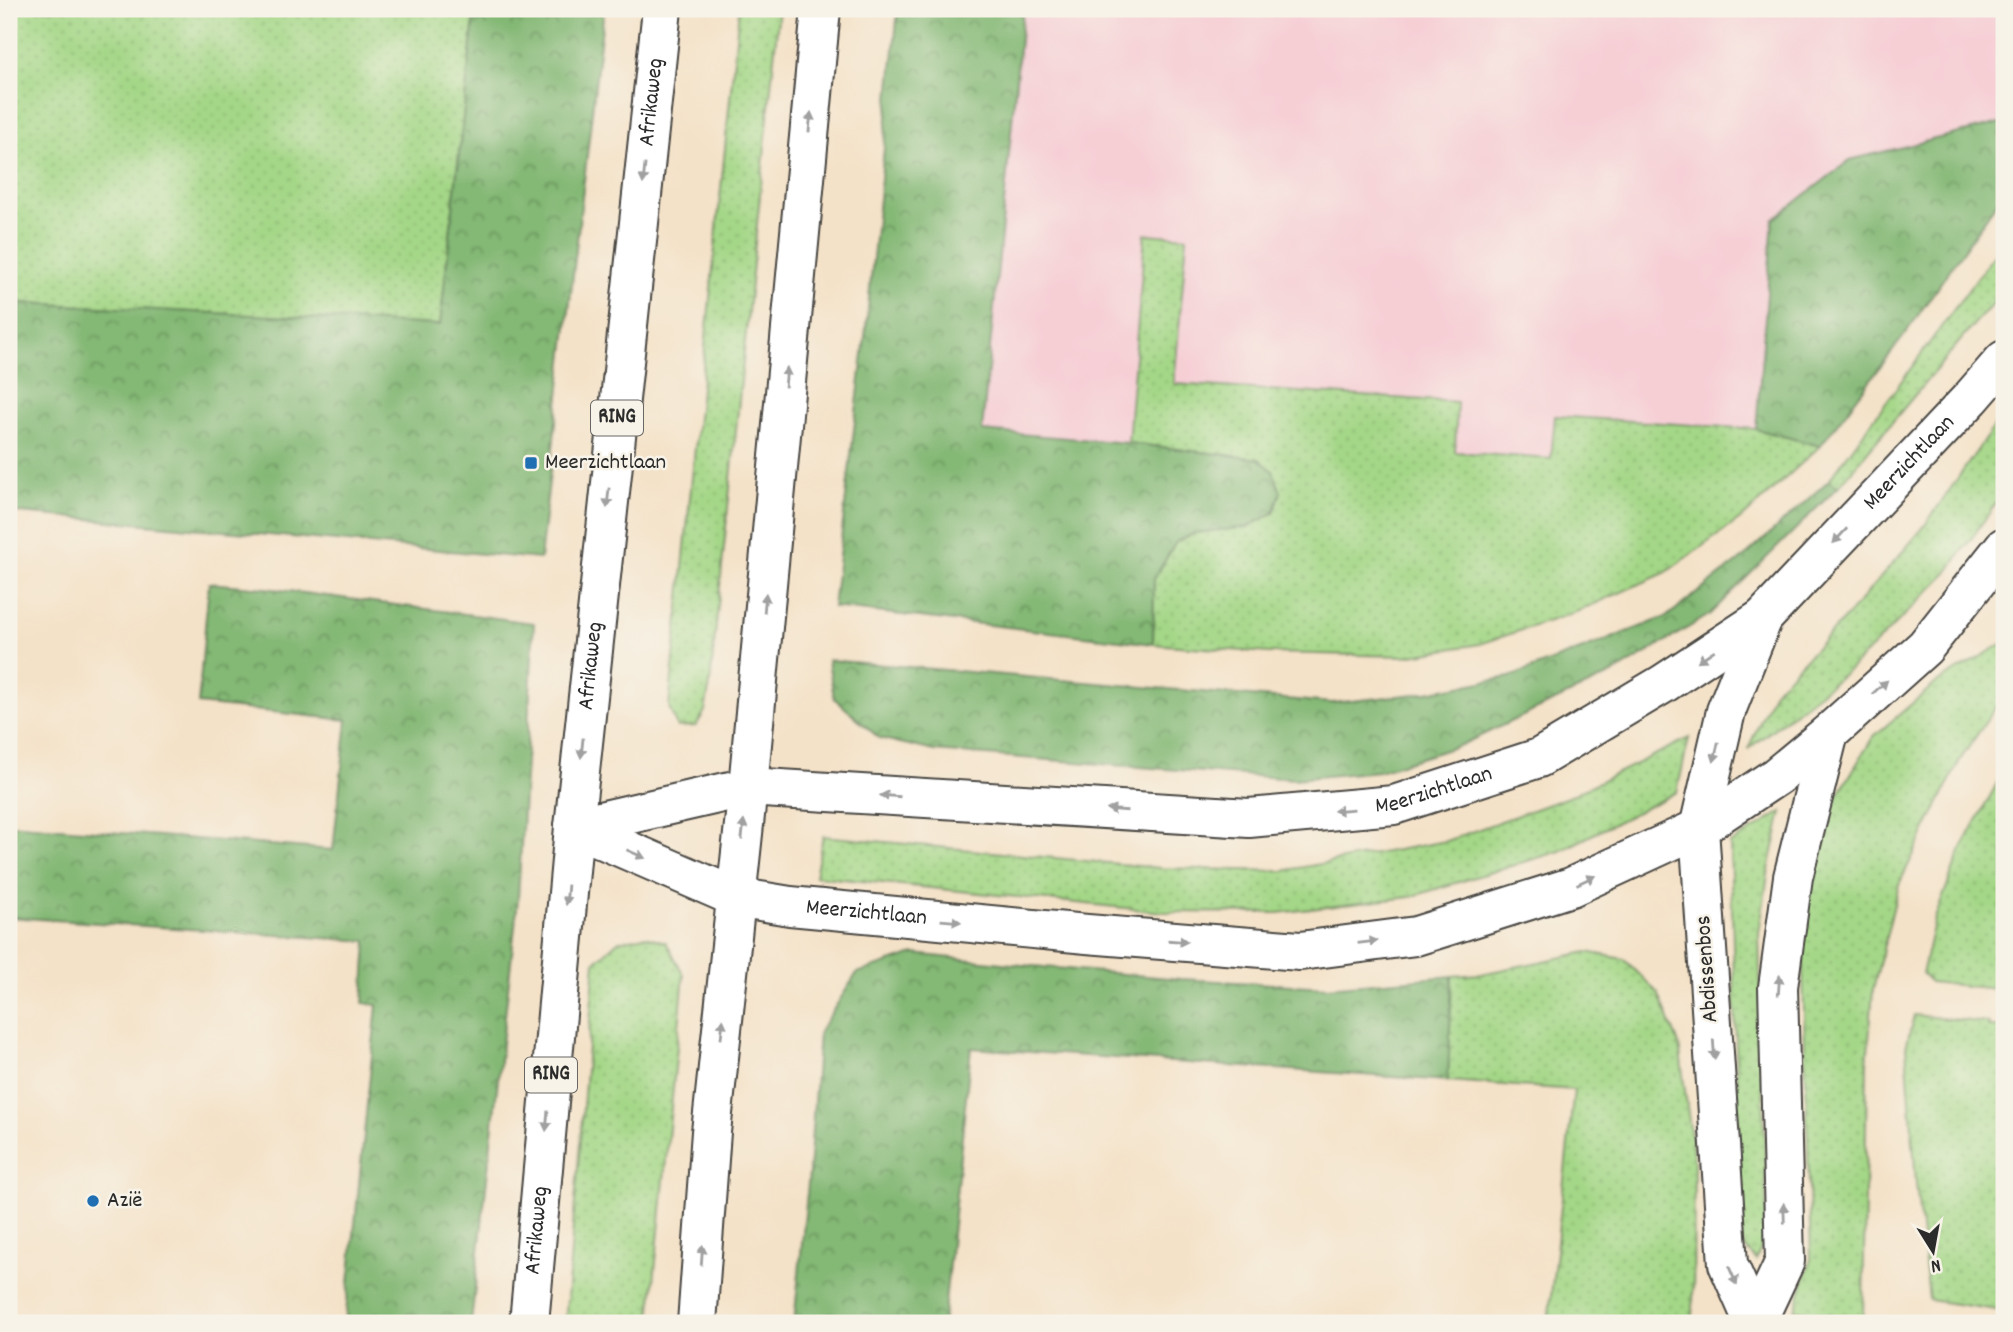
<svg xmlns="http://www.w3.org/2000/svg" width="2013" height="1332" font-family="Dekko,sans-serif">
<style>
.built{fill:#f6cfd5}
.grass{fill:url(#grass-dots);stroke:#688159;stroke-width:2}
.forest{fill:url(#forest-crowns);stroke:#577250;stroke-width:2}
.lines{fill:none;stroke-linecap:round;stroke-linejoin:round}
.minor-casing{stroke:#494643;stroke-width:42}
.major-casing{stroke:#494643;stroke-width:42}
.minor{stroke:#fff;stroke-width:38}
.major{stroke:#fff;stroke-width:38}
.oneway{fill:#a0a0a0}
.poi-dot{fill:#1f6fb2;stroke:#f7f3e8;stroke-width:2.5}
.labels{text-anchor:middle;dominant-baseline:central;stroke-width:5;stroke-linejoin:round;paint-order:stroke}
.shield{fill:#f7f3e8;stroke:#686764;stroke-width:2}
.shield-label{font-size:21px;font-weight:bold;fill:#2b2b2b}
.street-label{font-size:23px;fill:#2b2b2b;stroke:#f7f3e8}
.poi-label{font-size:23px;fill:#2b2b2b;stroke:#f7f3e8;text-anchor:start}
</style>
<defs>
<pattern id="grass-dots" width="8" height="8" patternUnits="userSpaceOnUse" patternTransform="scale(1.75)"><rect width="8" height="8" fill="#a4d787"/><path d="M2 2h.1M6 6h.1" fill="none" stroke="#8db975" stroke-width="1.8" stroke-linecap="round"/></pattern>
<pattern id="forest-crowns" width="20" height="18" patternUnits="userSpaceOnUse" patternTransform="scale(1.75)"><rect width="20" height="18" fill="#83b874"/><path d="M2 6a3 3 0 1 1 6 0M12 15a3 3 0 1 1 6 0" fill="none" stroke="#6b965f"/></pattern>
</defs>
<rect width="100%" height="100%" fill="#f7f3e8"/>
<filter id="ink" filterUnits="userSpaceOnUse"><feTurbulence type="fractalNoise" baseFrequency=".0143" numOctaves="2"/><feDisplacementMap in="SourceGraphic" scale="14" xChannelSelector="R" yChannelSelector="G"/><feConvolveMatrix kernelMatrix="1 2 1 2 8 2 1 2 1" color-interpolation-filters="sRGB"/></filter>
<filter id="wash" filterUnits="userSpaceOnUse"><feTurbulence type="fractalNoise" baseFrequency=".00686" numOctaves="4" result="noise"/><feDisplacementMap in="SourceGraphic" scale="28" xChannelSelector="R" yChannelSelector="G"/><feGaussianBlur stdDeviation="1.57" result="paint"/><feColorMatrix in="noise" values="0 0 0 0 0 0 0 0 0 0 0 0 0 0 0 0 0 1.4 0 .05"/><feComposite in="paint" operator="in"/></filter>
<g filter="url(#wash)">
<rect width="100%" height="100%" fill="#f4e2c8"/>
<!-- built -->
<polygon class="built" points="1024,9 2004,9 2004,122 1850,160 1773,220 1756,429 1555,416 1551,459 1454,452 1259,459 1128,443 982,431"/>
<!-- grass -->
<g class="grass">
<polygon points="9,9 475,9 440,326 9,302"/>
<polygon points="739,9 779,9 710,684 705,711 696,726 677,727 669,707"/>
<polygon points="1145,234 1187,237 1174,384 1457,402 1455,452 1551,459 1555,416 1756,429 1820,446 1746,515 1665,573 1576,612 1480,644 1405,656 1269,653 1153,644 1154,579 1176,542 1195,533 1248,527 1259,459 1128,443"/>
<polygon points="2004,241 2004,292 1975,323 1838,487 1829,480"/>
<polygon points="2004,412 2004,492 1947,573 1850,669 1748,749 1774,691 1850,613 1923,528"/>
<polygon points="2004,643 2004,695 1960,760 1899,884 1873,990 1867,1065 1863,1320 1795,1310 1811,1259 1803,975 1806,878 1831,807 1873,737 1936,683"/>
<polygon points="1689,738 1677,792 1560,851 1410,897 1278,913 1163,912 815,876 823,836 1161,868 1282,871 1446,841 1568,797"/>
<polygon points="2000,778 2004,779 2004,941 1995,989 1930,982 1922,974 1935,918 1960,852"/>
<polygon points="1782,812 1768,874 1759,933 1767,1234 1756,1260 1742,1244 1730,844"/>
<polygon points="645,936 666,942 684,975 650,1323 565,1323 595,962 618,941"/>
<polygon points="1587,952 1624,959 1658,993 1679,1044 1694,1160 1693,1323 1548,1323 1574,1090 1448,1081 1452,976 1481,974"/>
<polygon points="1914,1015 1989,1023 1988,1027 2004,1027 2004,1311 1929,1300 1916,1183 1906,1047"/>
</g>
<!-- forest -->
<g class="forest">
<polygon points="475,9 604,9 540,559 9,512 9,302 440,325"/>
<polygon points="898,9 1023,9 982,431 1128,443 1259,459 1273,471 1281,492 1274,513 1248,527 1195,533 1176,542 1154,579 1153,644 833,607 866,328"/>
<polygon points="2004,122 2004,192 1898,344 1820,446 1756,429 1773,220 1850,160"/>
<polygon points="1829,480 1838,487 1709,615 1612,674 1461,745 1379,771 1294,779 934,751 879,738 834,698 828,660 1332,703 1416,694 1510,677 1666,617 1749,553"/>
<polygon points="209,583 265,588 534,623 518,899 471,1323 345,1323 377,1005 363,1003 367,941 9,917 9,824 333,850 347,720 198,704"/>
<polygon points="914,954 1022,965 1180,979 1327,987 1452,976 1448,1081 971,1048 943,1323 794,1323 809,1173 819,1032 857,973"/>
</g>
</g>
<g filter="url(#ink)">
<g class="lines">
<!-- minor casing -->
<g class="minor-casing">
<g id="minor">
<path id="s1" d="M574 827 748 787 1249 818 1394 805 1539 758 1663 684 1763 618 1971 398 2004 360"/>
<path id="s2" d="M574 827 735 897 790 906 1087 934 1300 951 1416 936 1571 887 1699 828 1777 776 1829 733 1925 647 2004 547"/>
<polyline points="1754,1323 1728,1264 1699,828 1726,711 1763,618"/>
<polyline points="1756,1323 1785,1261 1778,987 1793,877 1829,733"/>
</g>
</g>
<!-- major casing -->
<g class="major-casing">
<g id="major">
<path id="s3" d="M529 1323 574 827 662 9"/>
<polyline points="697,1323 711,1132 748,787 821,9"/>
</g>
</g>
<!-- minor -->
<use href="#minor" class="minor"/>
<!-- major -->
<use href="#major" class="major"/>
</g>
<!-- one-way arrows -->
<defs><path id="oneway-solid" d="M-6-.8H1V-3.2L6.5 0L1 3.2V.8H-6Z" transform="scale(1.75)"/></defs>
<g class="oneway">
<use href="#oneway-solid" transform="translate(810 122) rotate(-84)"/>
<use href="#oneway-solid" transform="translate(644 174) rotate(96)"/>
<use href="#oneway-solid" transform="translate(786 377) rotate(-85)"/>
<use href="#oneway-solid" transform="translate(608 498) rotate(96)"/>
<use href="#oneway-solid" transform="translate(1840 536) rotate(133)"/>
<use href="#oneway-solid" transform="translate(765 603) rotate(-85)"/>
<use href="#oneway-solid" transform="translate(1706 656) rotate(146)"/>
<use href="#oneway-solid" transform="translate(1880 687) rotate(-42)"/>
<use href="#oneway-solid" transform="translate(582 748) rotate(96)"/>
<use href="#oneway-solid" transform="translate(1716 752) rotate(103)"/>
<use href="#oneway-solid" transform="translate(890 796) rotate(-176)"/>
<use href="#oneway-solid" transform="translate(1117 810) rotate(-176)"/>
<use href="#oneway-solid" transform="translate(1344 810) rotate(175)"/>
<use href="#oneway-solid" transform="translate(743 830) rotate(-83)"/>
<use href="#oneway-solid" transform="translate(636 854) rotate(24)"/>
<use href="#oneway-solid" transform="translate(1586 880) rotate(-25)"/>
<use href="#oneway-solid" transform="translate(567 895) rotate(95)"/>
<use href="#oneway-solid" transform="translate(951 921) rotate(5)"/>
<use href="#oneway-solid" transform="translate(1178 941) rotate(4)"/>
<use href="#oneway-solid" transform="translate(1368 942) rotate(-7)"/>
<use href="#oneway-solid" transform="translate(1779 985) rotate(-86)"/>
<use href="#oneway-solid" transform="translate(722 1029) rotate(-84)"/>
<use href="#oneway-solid" transform="translate(1714 1050) rotate(86)"/>
<use href="#oneway-solid" transform="translate(547 1121) rotate(95)"/>
<use href="#oneway-solid" transform="translate(1784 1213) rotate(-92)"/>
<use href="#oneway-solid" transform="translate(702 1255) rotate(-86)"/>
<use href="#oneway-solid" transform="translate(1733 1276) rotate(66)"/>
</g>
</g>
<!-- markers -->
<g class="poi-dot">
<rect x="524" y="456" width="14" height="14" rx="3.5"/>
<circle cx="93" cy="1201" r="7"/>
</g>
<g class="labels">
<!-- shield labels -->
<g class="shield">
<rect x="591" y="400.5" width="52" height="35" rx="5"/>
<rect x="525" y="1057.5" width="52" height="35" rx="5"/>
</g>
<g class="shield-label">
<text x="617" y="418">RING</text>
<text x="551" y="1075">RING</text>
</g>
<!-- street labels -->
<g class="street-label">
<text stroke="none"><textPath href="#s3" startOffset="1227">Afrikaweg</textPath></text>
<text stroke="none"><textPath href="#s1" startOffset="1456">Meerzichtlaan</textPath></text>
<text stroke="none"><textPath href="#s3" startOffset="660">Afrikaweg</textPath></text>
<text stroke="none"><textPath href="#s1" startOffset="868">Meerzichtlaan</textPath></text>
<text stroke="none"><textPath href="#s2" startOffset="308">Meerzichtlaan</textPath></text>
<text transform="translate(1708 969) rotate(-94)">Abdissenbos</text>
<text stroke="none"><textPath href="#s3" startOffset="93">Afrikaweg</textPath></text>
</g>
<!-- poi labels -->
<g class="poi-label">
<text x="545" y="463">Meerzichtlaan</text>
<text x="107" y="1201">Azië</text>
</g>
</g>
<!-- margin -->
<rect width="2013" height="1332" fill="none" stroke="#f7f3e8" stroke-width="35"/>
<!-- north arrow -->
<g transform="translate(1933 1251) rotate(169)" stroke="#f7f3e8" stroke-width="5" paint-order="stroke">
<path d="M0-5L12 26L0 18L-12 26Z" fill="#2b2b2b"/>
<text y="-10" font-size="19" font-weight="bold" text-anchor="middle" fill="#2b2b2b">N</text>
</g>
</svg>
